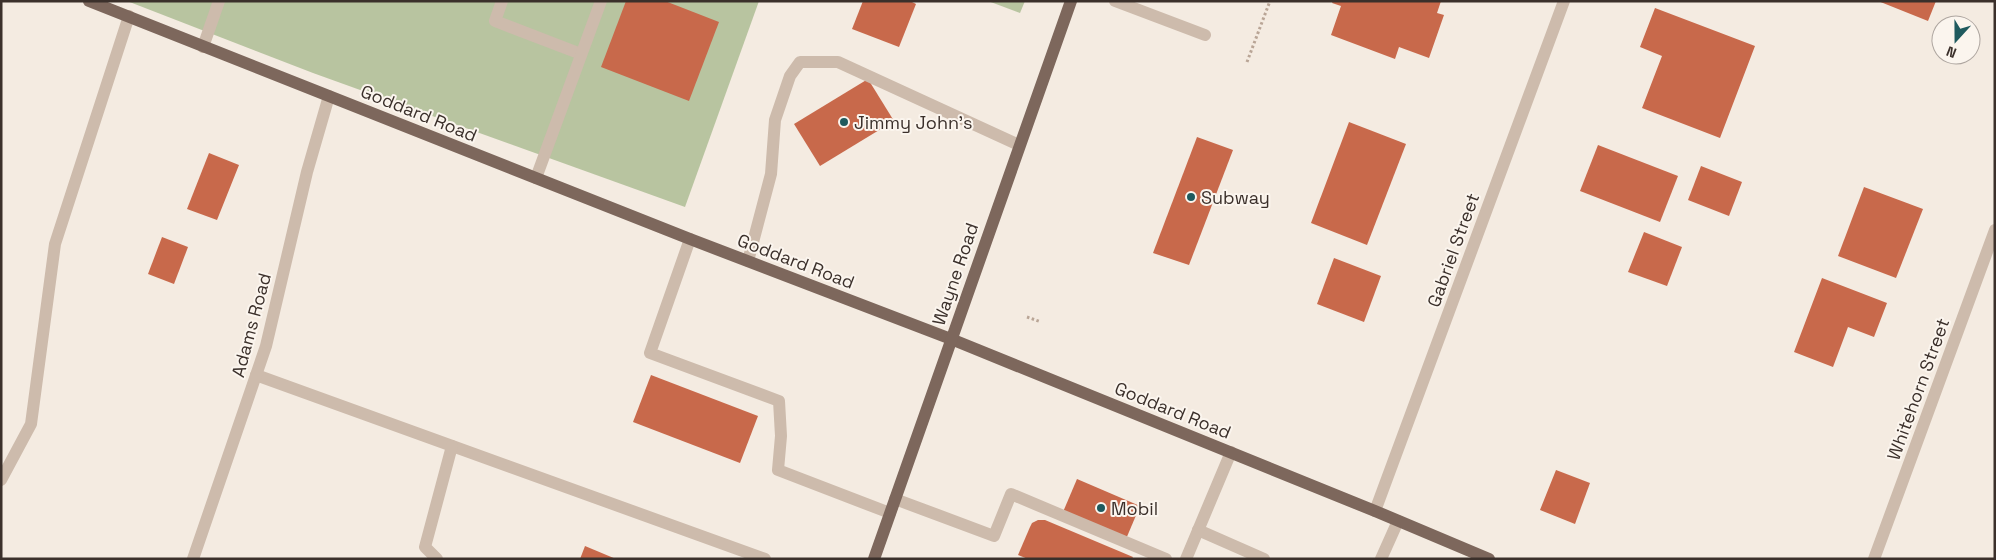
<svg xmlns="http://www.w3.org/2000/svg" width="1996" height="560" font-family="'Space Grotesk',sans-serif">
<style>
.green{fill:#b8c4a0}
.building{fill:#c8694b}
.lines{fill:none;stroke-linecap:round;stroke-linejoin:round}
.path{stroke:#b9a596;stroke-width:3;stroke-dasharray:2.5 2.5;stroke-linecap:butt}
.minor{stroke:#cdbbac;stroke-width:12}
.major{stroke:#7d675c;stroke-width:12}
.poi-dot{fill:#1f5a5e;stroke:#fbf5ee;stroke-width:2}
.labels{text-anchor:middle;dominant-baseline:central;stroke-width:4;stroke-linejoin:round;paint-order:stroke}
.street-label{font-size:18px;fill:#3b302b;stroke:#fbf5ee}
.poi-label{font-size:18px;fill:#3b302b;stroke:#fbf5ee;text-anchor:start}
</style>
<rect width="100%" height="100%" fill="#f4ebe1"/>
<!-- green -->
<g class="green">
<polygon points="127,1 759,1 685,207 313,73"/>
<polygon points="988,1 1025,1 1020,13"/>
</g>
<!-- building -->
<g class="building">
<polygon points="626,1 665,1 719,22 689,101 601,67"/>
<polygon points="863,1 910,1 916,4 899,47 852,29"/>
<polygon points="1333,1 1441,1 1437,13 1444,15 1429,58 1399,47 1395,59 1331,35 1341,6 1332,3"/>
<polygon points="1878,1 1936,1 1928,21"/>
<polygon points="1655,8 1755,46 1720,138 1642,108 1662,56 1640,47"/>
<polygon points="868,79 894,121 820,166 794,124"/>
<polygon points="1349,122 1406,144 1367,245 1311,223"/>
<polygon points="1197,137 1233,150 1189,265 1153,253"/>
<polygon points="1598,145 1678,176 1660,222 1580,191"/>
<polygon points="209,153 239,165 217,220 187,209"/>
<polygon points="1701,166 1742,182 1729,216 1688,200"/>
<polygon points="1864,187 1923,209 1896,278 1838,256"/>
<polygon points="1644,232 1682,247 1667,286 1628,272"/>
<polygon points="162,237 188,247 174,284 148,274"/>
<polygon points="1334,258 1381,276 1364,322 1317,304"/>
<polygon points="1822,278 1887,303 1874,337 1848,327 1833,367 1794,352"/>
<polygon points="651,375 758,416 740,463 633,422"/>
<polygon points="1556,470 1590,483 1575,524 1540,510"/>
<polygon points="1077,479 1140,506 1126,539 1063,512"/>
<polygon points="1038,520 1045,520 1133,557 1132,559 1028,559 1018,555 1030,527 1032,523"/>
<polygon points="585,546 616,559 580,559"/>
</g>
<g class="lines">
<!-- path -->
<g class="path">
<polyline points="1247,62 1270,1"/>
<polyline points="1027,317 1041,322"/>
</g>
<!-- minor -->
<g class="minor">
<polyline points="502,1 495,21 581,54"/>
<polyline points="1115,1 1205,35"/>
<polyline points="203,47 219,1"/>
<polyline points="536,178 601,1"/>
<polyline points="690,239 650,353 779,401 781,436 778,470 890,513"/>
<polyline points="748,261 771,174 775,120 790,76 800,62 838,62 1019,145"/>
<polyline points="256,375 765,559"/>
<polyline points="1,480 31,424 55,244 129,16"/>
<polyline points="895,499 994,536 1011,494 1166,559"/>
<polyline points="1375,511 1564,1"/>
<polyline points="1198,530 1264,559"/>
<polyline points="193,559 266,346 307,172 329,96"/>
<polyline points="437,559 425,547 452,446"/>
<polyline points="1186,559 1231,452"/>
<polyline points="1381,559 1398,521"/>
<polyline points="1874,559 1995,230"/>
</g>
<!-- major -->
<g class="major">
<polyline points="89,1 690,239 951,339 1375,511 1489,559"/>
<polyline points="874,559 1071,1"/>
</g>
</g>
<!-- markers -->
<g class="poi-dot">
<circle cx="844" cy="122" r="5"/>
<circle cx="1191" cy="197" r="5"/>
<circle cx="1101" cy="508" r="5"/>
</g>
<g class="labels">
<!-- street labels -->
<g class="street-label">
<text transform="translate(419 113) rotate(22)">Goddard Road</text>
<text transform="translate(1453 250) rotate(-70)">Gabriel Street</text>
<text transform="translate(796 261) rotate(21)">Goddard Road</text>
<text transform="translate(955 274) rotate(-71)">Wayne Road</text>
<text transform="translate(251 325) rotate(-75)">Adams Road</text>
<text transform="translate(1918 389) rotate(-70)">Whitehorn Street</text>
<text transform="translate(1173 410) rotate(22)">Goddard Road</text>
</g>
<!-- poi labels -->
<g class="poi-label">
<text x="854" y="122">Jimmy John's</text>
<text x="1201" y="197">Subway</text>
<text x="1111" y="508">Mobil</text>
</g>
</g>
<!-- border -->
<rect width="1996" height="560" fill="none" stroke="#3b302b" stroke-width="5"/>
<!-- north arrow -->
<g transform="translate(1956 40) rotate(201)"><circle r="24" fill="#fbf5ee" stroke="#aea6a0"/>
<path d="M0-4L9 19L0 12L-9 19Z" fill="#1f5a5e"/>
<text y="-8" font-size="14" font-weight="bold" text-anchor="middle" fill="#3b302b">N</text>
</g>
</svg>
